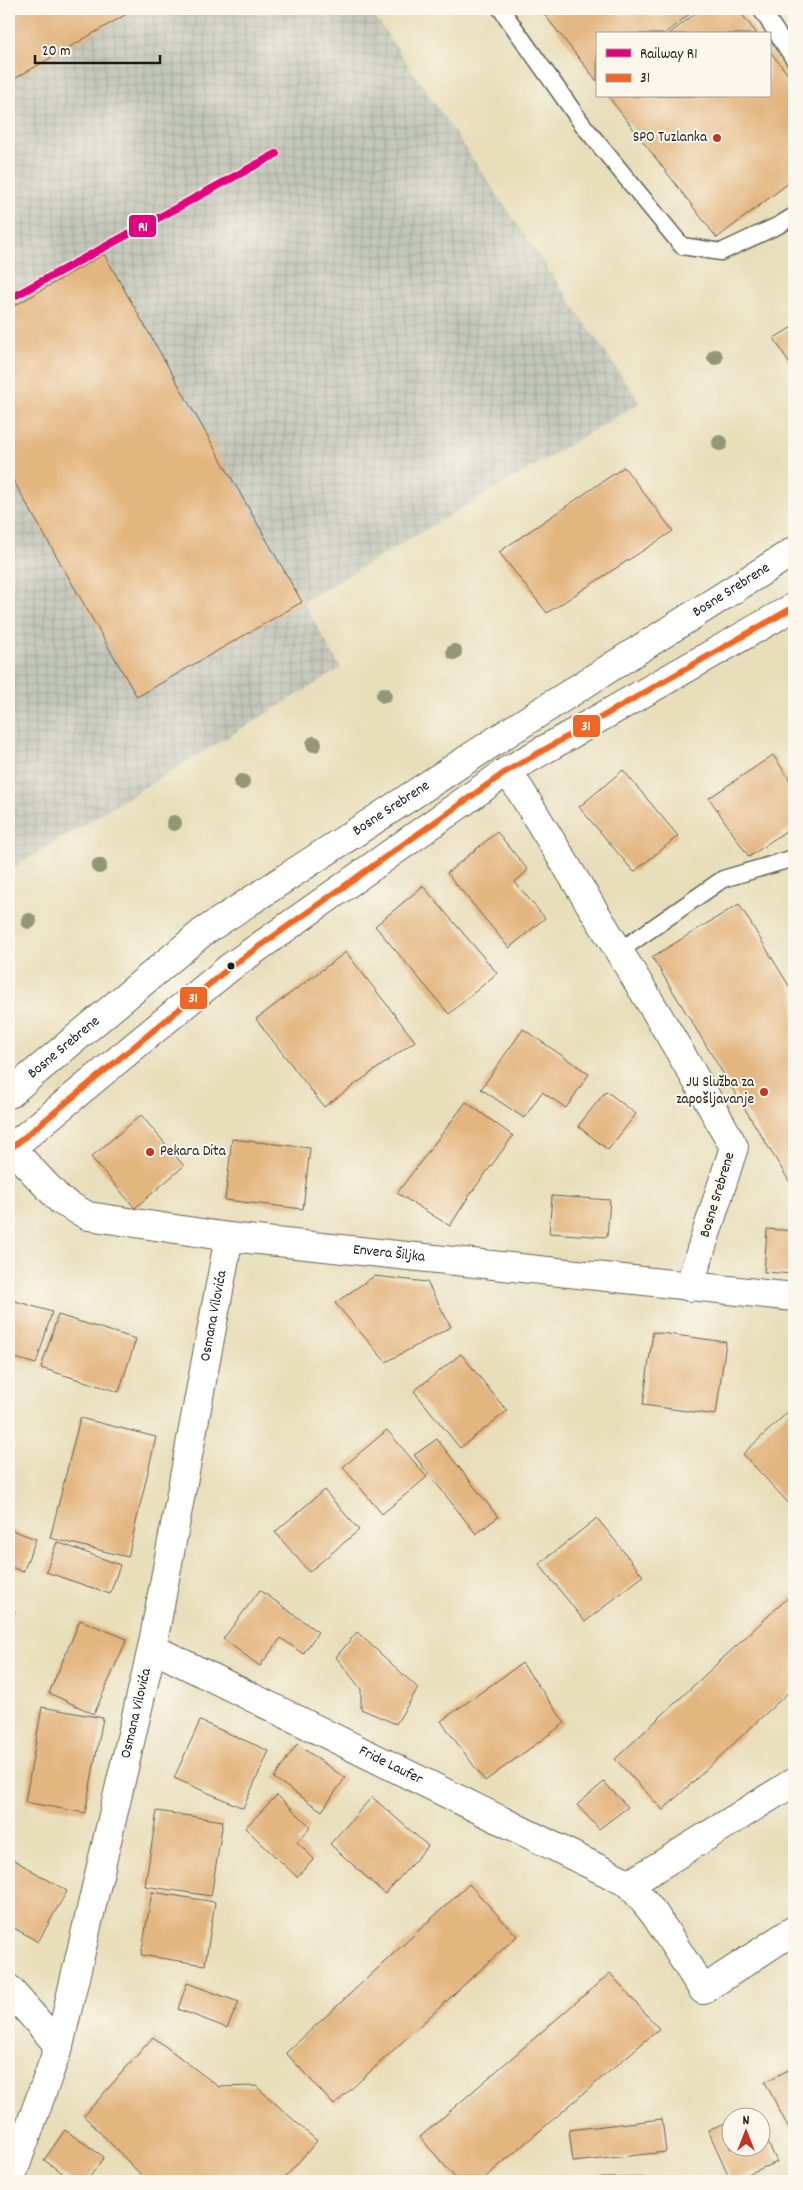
<svg xmlns="http://www.w3.org/2000/svg" width="803" height="2190" font-family="Dekko,sans-serif">
<style>
.industrial{fill:url(#industrial-grid)}
.building{fill:#e3b57f}
.lines{fill:none;stroke-linecap:round;stroke-linejoin:round}
.service-casing{stroke:#636053;stroke-width:19}
.minor-casing{stroke:#636053;stroke-width:30}
.primary-casing{stroke:#636053;stroke-width:30}
.service{stroke:#fff;stroke-width:16}
.minor{stroke:#fff;stroke-width:28}
.primary{stroke:#fff;stroke-width:28}
.bus-1-casing{stroke:#fbf7ec;stroke-width:10}
.bus-1{stroke:#f26522;stroke-width:6}
.rail-1-casing{stroke:#fbf7ec;stroke-width:11}
.rail-1{stroke:#e5007d;stroke-width:8}
.tree{fill:#939777}
.poi-dot{fill:#c8321e;stroke:#fbf7ec;stroke-width:2}
.bus-dot{fill:#1c1c1c;stroke:#fbf7ec;stroke-width:2}
.labels{text-anchor:middle;dominant-baseline:central;stroke-width:4;stroke-linejoin:round;paint-order:stroke}
.poi-label{font-size:15px;fill:#1c1c1c;stroke:#fbf7ec;text-anchor:end}
.street-label{font-size:15px;fill:#1c1c1c;stroke:#fbf7ec}
.line-badge{stroke:#fbf7ec;stroke-width:2}
.badge-label{font-size:14px;text-anchor:middle;font-weight:bold;fill:#fff}
</style>
<defs>
<pattern id="industrial-grid" width="8" height="8" patternUnits="userSpaceOnUse" patternTransform="scale(1.25)"><rect width="8" height="8" fill="#c3c6b9"/><path d="M0 4h8M4 0v8" fill="none" stroke="#a7aa9e"/></pattern>
</defs>
<rect width="100%" height="100%" fill="#fbf7ec"/>
<filter id="ink" filterUnits="userSpaceOnUse"><feTurbulence type="fractalNoise" baseFrequency=".02" numOctaves="2"/><feDisplacementMap in="SourceGraphic" scale="10" xChannelSelector="R" yChannelSelector="G"/><feConvolveMatrix kernelMatrix="1 2 1 2 8 2 1 2 1" color-interpolation-filters="sRGB"/></filter>
<filter id="wash" filterUnits="userSpaceOnUse"><feTurbulence type="fractalNoise" baseFrequency=".0096" numOctaves="4" result="noise"/><feDisplacementMap in="SourceGraphic" scale="20" xChannelSelector="R" yChannelSelector="G"/><feGaussianBlur stdDeviation="1.12" result="paint"/><feColorMatrix in="noise" values="0 0 0 0 0 0 0 0 0 0 0 0 0 0 0 0 0 1.4 0 .05"/><feComposite in="paint" operator="in"/></filter>
<g filter="url(#wash)">
<rect width="100%" height="100%" fill="#e8deba"/>
<!-- industrial -->
<polygon class="industrial" points="9,9 370,9 640,403 303,602 341,668 9,870"/>
<g id="blocks">
<!-- building -->
<g class="building">
<polygon points="9,9 122,9 125,15 9,82"/>
<polygon points="540,9 696,9 664,34 597,34 597,81"/>
<polygon points="701,9 738,9 757,34 669,34"/>
<polygon points="769,50 794,82 794,179 717,238 608,96 769,96"/>
<polygon points="104,254 302,602 137,697 9,473 9,309"/>
<polygon points="794,326 794,371 774,338"/>
<polygon points="624,467 673,531 547,613 499,552"/>
<polygon points="9,738 15,749 9,752"/>
<polygon points="773,755 794,786 794,825 749,857 709,798"/>
<polygon points="623,770 678,836 634,872 579,807"/>
<polygon points="497,832 528,870 515,882 545,918 509,948 447,873"/>
<polygon points="423,886 497,973 449,1014 375,926"/>
<polygon points="739,904 794,994 794,1189 652,957"/>
<polygon points="346,952 415,1041 324,1107 256,1019"/>
<polygon points="523,1029 589,1074 566,1108 542,1092 524,1118 481,1089"/>
<polygon points="606,1091 636,1114 608,1150 578,1126"/>
<polygon points="466,1102 513,1136 469,1196 450,1226 397,1193"/>
<polygon points="141,1115 184,1166 135,1208 91,1157"/>
<polygon points="232,1139 310,1148 303,1209 225,1200"/>
<polygon points="552,1196 610,1200 607,1237 549,1233"/>
<polygon points="767,1229 794,1231 794,1274 764,1272"/>
<polygon points="374,1276 427,1282 451,1327 386,1362 335,1303"/>
<polygon points="9,1299 52,1312 36,1364 9,1356"/>
<polygon points="58,1315 136,1339 119,1392 41,1368"/>
<polygon points="653,1332 726,1342 716,1415 643,1405"/>
<polygon points="461,1354 507,1411 460,1448 414,1391"/>
<polygon points="789,1411 794,1417 794,1509 743,1454"/>
<polygon points="80,1418 156,1437 128,1557 50,1538"/>
<polygon points="387,1430 427,1477 382,1514 343,1467"/>
<polygon points="437,1439 498,1517 476,1534 414,1455"/>
<polygon points="324,1490 359,1530 309,1572 275,1532"/>
<polygon points="597,1518 643,1576 585,1622 539,1564"/>
<polygon points="9,1529 36,1539 23,1572 9,1566"/>
<polygon points="57,1542 120,1565 110,1594 46,1572"/>
<polygon points="260,1590 318,1632 303,1654 281,1638 260,1666 223,1639"/>
<polygon points="794,1592 794,1687 663,1810 615,1759"/>
<polygon points="9,1608 15,1611 9,1625"/>
<polygon points="80,1620 127,1639 94,1714 49,1693"/>
<polygon points="357,1632 418,1688 396,1724 361,1709 361,1689 336,1657"/>
<polygon points="522,1663 565,1723 485,1781 441,1721"/>
<polygon points="42,1707 103,1718 85,1813 25,1802"/>
<polygon points="200,1721 269,1751 243,1808 174,1778"/>
<polygon points="297,1744 345,1778 322,1811 274,1778"/>
<polygon points="604,1782 628,1807 599,1829 577,1805"/>
<polygon points="277,1795 311,1827 297,1842 314,1859 297,1877 245,1828"/>
<polygon points="372,1797 428,1846 385,1894 330,1844"/>
<polygon points="157,1811 223,1821 211,1896 145,1886"/>
<polygon points="9,1857 67,1891 38,1942 9,1925"/>
<polygon points="469,1884 517,1936 334,2105 286,2053"/>
<polygon points="152,1892 215,1902 205,1965 141,1955"/>
<polygon points="610,1973 659,2029 481,2181 458,2181 420,2137"/>
<polygon points="187,1983 239,2002 227,2028 178,2009"/>
<polygon points="153,2037 219,2087 256,2086 317,2141 282,2181 147,2181 84,2116"/>
<polygon points="794,2067 794,2139 765,2082"/>
<polygon points="754,2110 757,2118 737,2118"/>
<polygon points="662,2119 666,2152 573,2162 569,2130"/>
<polygon points="730,2121 730,2148 760,2148 760,2125 777,2162 731,2181 708,2130"/>
<polygon points="65,2130 104,2157 87,2181 73,2181 44,2160"/>
<rect x="598" y="2178" width="45" height="3"/>
</g>
</g>
</g>
<g filter="url(#ink)">
<use href="#blocks" fill-opacity="0" stroke="#636053" stroke-width="1"/>
<g class="lines">
<!-- service casing -->
<g class="service-casing">
<g id="service">
<polyline points="501,9 583,125 682,246 721,252 779,225 794,216"/>
<polyline points="761,9 794,59"/>
<polyline points="618,952 723,879 794,858"/>
</g>
</g>
<!-- minor casing -->
<g class="minor-casing">
<g id="minor">
<path d="M507 771 522 793C593 911 668 1026 734 1147L689 1287"/>
<path id="s1" d="M9 1146 61 1201 88 1216 229 1237 794 1297"/>
<path id="s2" d="M152 1648 630 1884 794 1782"/>
<polyline points="630,1884 655,1915 703,1990 794,1930"/>
<polyline points="9,1989 59,2046"/>
<path id="s3" d="M10 2181 59 2046 152 1648 229 1237"/>
</g>
</g>
<!-- primary casing -->
<g class="primary-casing">
<g id="primary">
<path id="s4" d="M9 1094 203 932 512 730 794 551"/>
<polyline points="9,1150 229,968 507,771 794,607"/>
</g>
</g>
<!-- service -->
<use href="#service" class="service"/>
<!-- minor -->
<use href="#minor" class="minor"/>
<!-- primary -->
<use href="#primary" class="primary"/>
<!-- bus-1 casing -->
<g class="bus-1-casing">
<polyline id="bus-1" points="9,1150 229,968 507,771 794,607"/>
</g>
<!-- bus-1 -->
<use href="#bus-1" class="bus-1"/>
<!-- rail-1 casing -->
<g class="rail-1-casing">
<polyline id="rail-1" points="9,299 276,154"/>
</g>
<!-- rail-1 -->
<use href="#rail-1" class="rail-1"/>
</g>
<!-- trees -->
<g class="tree">
<circle cx="715" cy="357" r="8"/>
<circle cx="720" cy="443" r="8"/>
<circle cx="454" cy="652" r="8"/>
<circle cx="384" cy="695" r="8"/>
<circle cx="314" cy="744" r="8"/>
<circle cx="242" cy="782" r="8"/>
<circle cx="174" cy="823" r="8"/>
<circle cx="99" cy="866" r="8"/>
<circle cx="29" cy="921" r="8"/>
</g>
</g>
<!-- markers -->
<g class="poi-dot">
<circle cx="717" cy="138" r="5"/>
<circle cx="764" cy="1092" r="5"/>
<circle cx="150" cy="1152" r="5"/>
</g>
<circle class="bus-dot" cx="231" cy="966" r="4.5"/>
<g class="labels">
<!-- poi labels -->
<g class="poi-label">
<text x="707" y="138">SPO Tuzlanka</text>
<text x="754" y="1083">JU Služba za<tspan x="754" dy="17">zapošljavanje</tspan></text>
<text x="160" y="1152" text-anchor="start">Pekara Dita</text>
</g>
<!-- street labels -->
<g class="street-label">
<text stroke="none"><textPath href="#s4" startOffset="882">Bosne Srebrene</textPath></text>
<text stroke="none"><textPath href="#s4" startOffset="478">Bosne Srebrene</textPath></text>
<text stroke="none"><textPath href="#s4" startOffset="72">Bosne Srebrene</textPath></text>
<text transform="translate(718 1195) rotate(-73)">Bosne Srebrene</text>
<text stroke="none"><textPath href="#s1" startOffset="410">Envera Šiljka</textPath></text>
<text stroke="none"><textPath href="#s3" startOffset="890">Osmana Vilovića</textPath></text>
<text stroke="none"><textPath href="#s3" startOffset="485">Osmana Vilovića</textPath></text>
<text stroke="none"><textPath href="#s2" startOffset="266">Fride Laufer</textPath></text>
</g>
</g>
<g class="line-badge">
<rect x="128" y="214" width="29" height="24" rx="5" fill="#e5007d"/>
<rect x="572" y="714" width="29" height="24" rx="5" fill="#f26522"/>
<rect x="179" y="986" width="29" height="24" rx="5" fill="#f26522"/>
</g>
<g class="badge-label">
<text x="143" y="231">R1</text>
<text x="586" y="730">31</text>
<text x="193" y="1002">31</text>
</g>
<!-- margin -->
<rect width="803" height="2190" fill="none" stroke="#fbf7ec" stroke-width="30"/>
<!-- legend -->
<rect x="596" y="32" width="175" height="65" fill="#fbf7ec" stroke="#a29f99"/>
<rect x="606" y="49" width="25" height="8" fill="#e5007d" stroke="#a29f99"/>
<text x="640" y="58" font-size="15" fill="#1c1c1c">Railway R1</text>
<rect x="606" y="74" width="25" height="8" fill="#f26522" stroke="#a29f99"/>
<text x="640" y="82" font-size="15" fill="#1c1c1c">31</text>
<!-- north arrow -->
<g transform="translate(746 2132)"><circle r="24" fill="#fbf7ec" stroke="#a29f99"/>
<path d="M0-4L9 19L0 12L-9 19Z" fill="#c8321e"/>
<text y="-8" font-size="14" font-weight="bold" text-anchor="middle" fill="#1c1c1c">N</text>
</g>
<!-- scale -->
<path d="M35 55v8h125v-8" fill="none" stroke="#1c1c1c" stroke-width="2.5"/>
<text x="42" y="55" font-size="15" fill="#1c1c1c" stroke="#fbf7ec" stroke-width="4" paint-order="stroke">20 m</text>
</svg>
